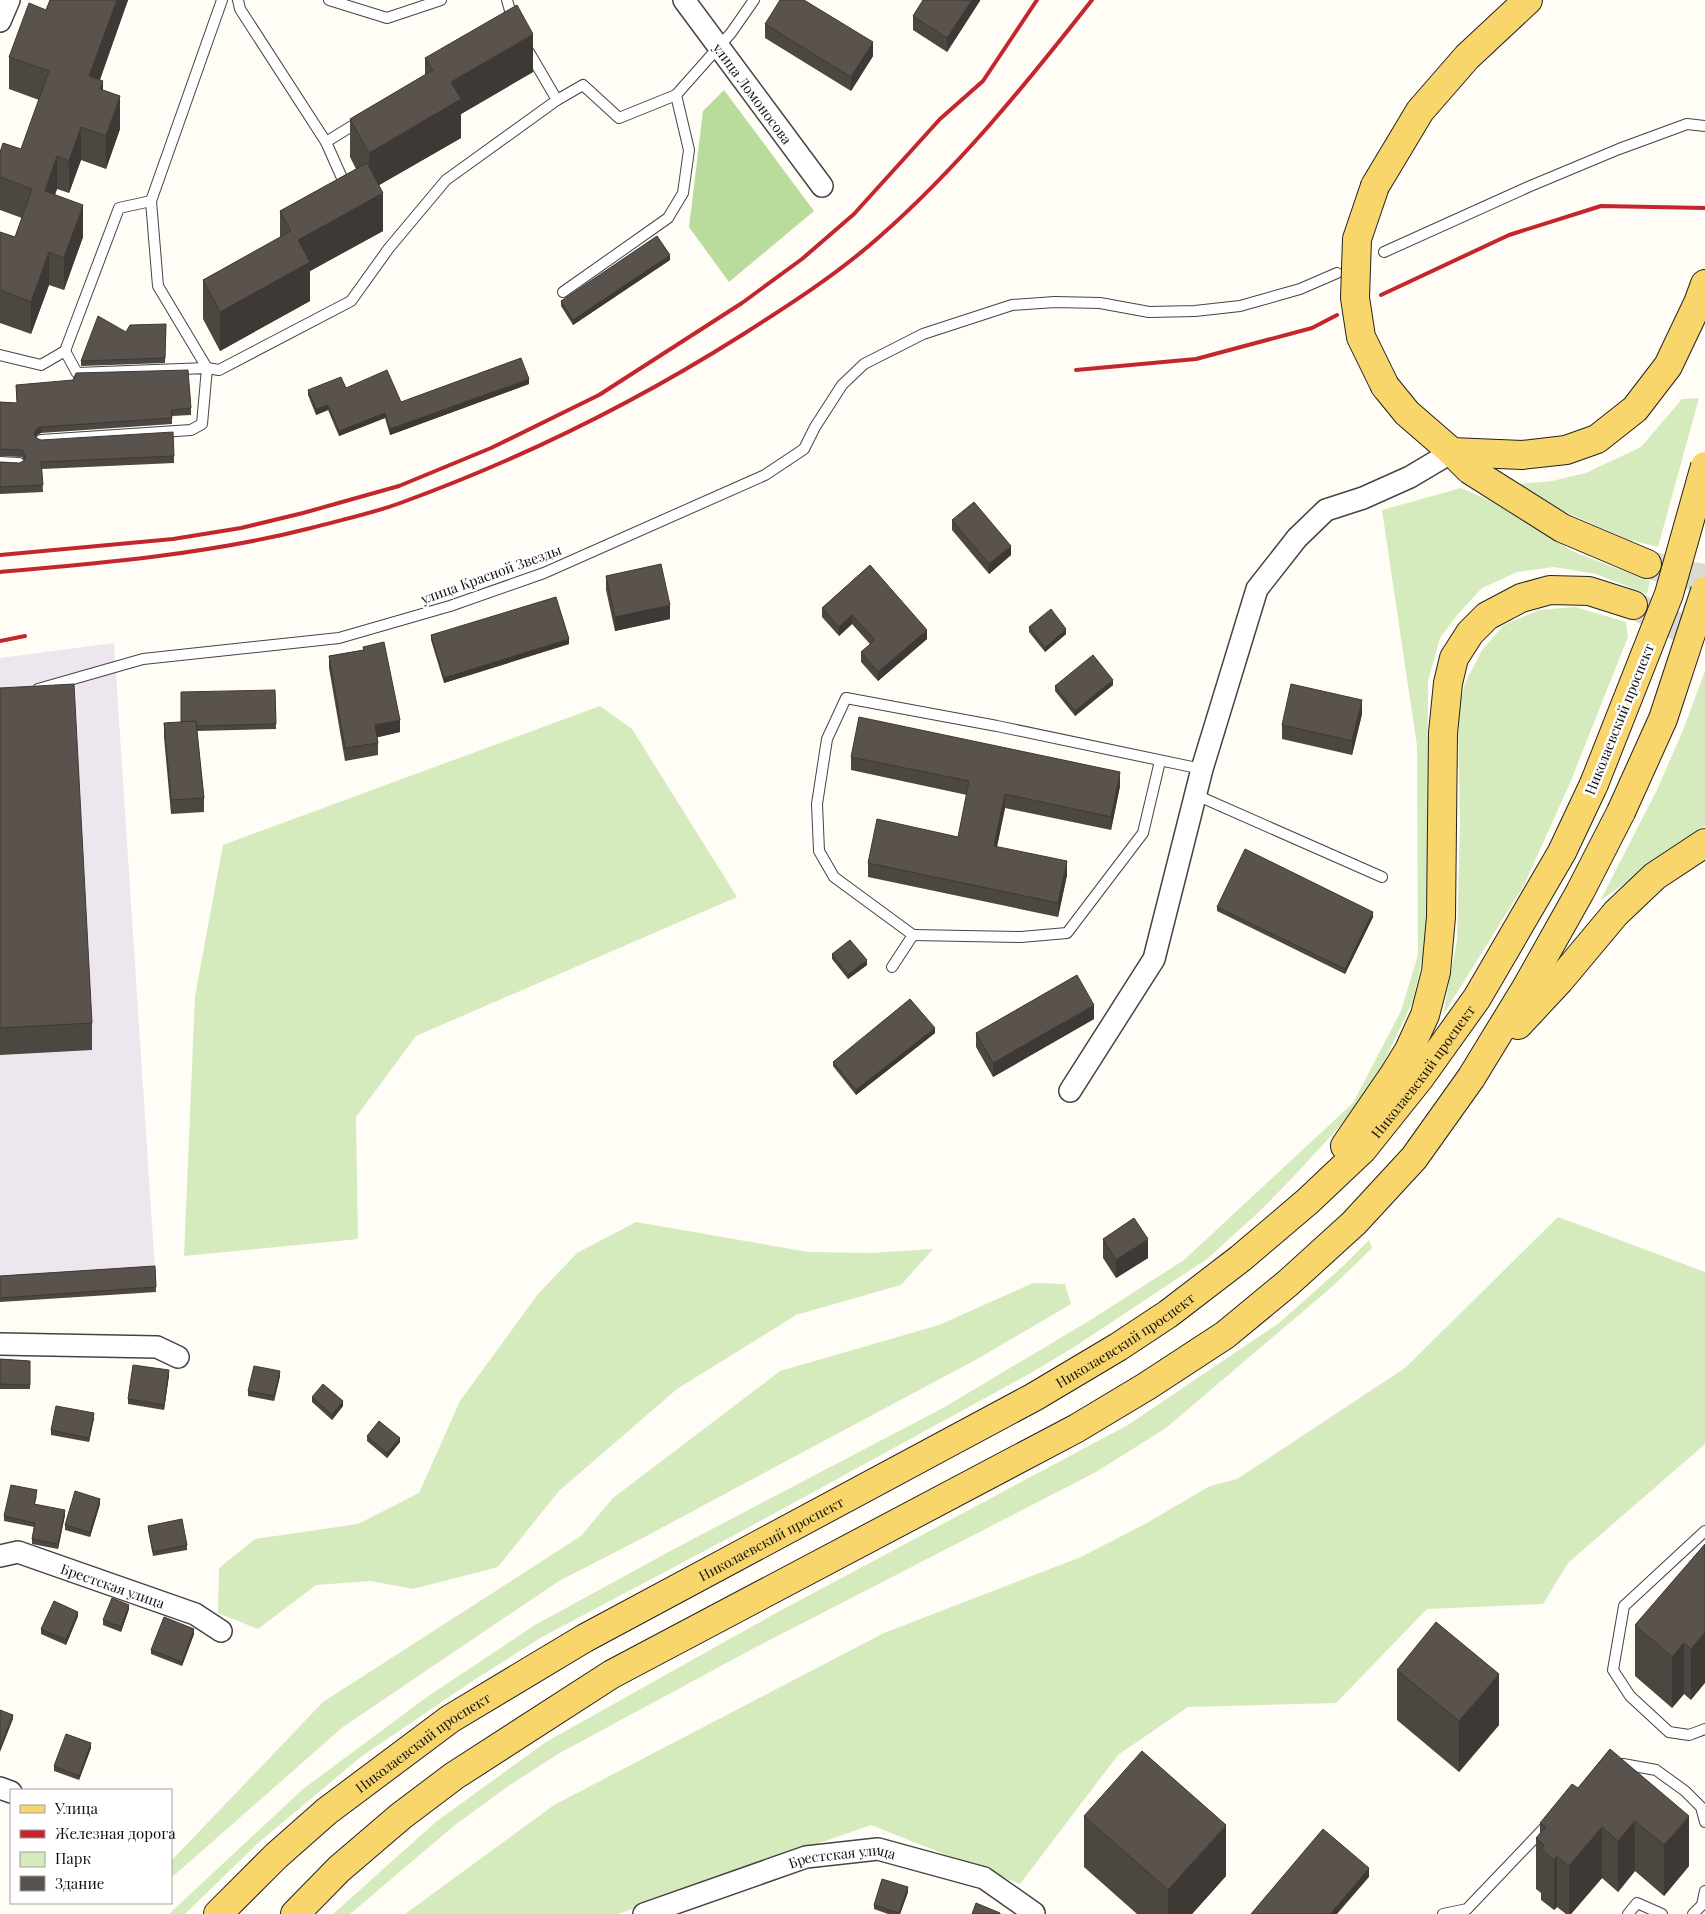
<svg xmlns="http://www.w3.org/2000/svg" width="1705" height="1914" font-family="'Playfair Display',serif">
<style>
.industrial{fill:#eee6ef}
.green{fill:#d5ebbd}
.forest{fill:#b9dc9c}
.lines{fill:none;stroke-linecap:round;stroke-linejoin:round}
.primary-tunnel{stroke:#dbdad3;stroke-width:28;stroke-dasharray:28 14;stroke-linecap:butt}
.service-casing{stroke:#444;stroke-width:12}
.minor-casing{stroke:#444;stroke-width:24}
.primary-casing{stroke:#222;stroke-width:30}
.service{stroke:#fff;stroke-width:10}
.minor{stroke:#fff;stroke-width:21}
.primary{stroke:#f9d66b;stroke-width:28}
.rail{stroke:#c4262e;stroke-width:4}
.primary-bridge-casing{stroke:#222;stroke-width:30;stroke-linecap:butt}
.primary-bridge{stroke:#f9d66b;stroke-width:28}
.wall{fill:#4d4742}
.shaded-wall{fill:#3f3936}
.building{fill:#5a524d;stroke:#3f3936}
.labels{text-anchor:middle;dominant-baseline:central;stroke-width:5;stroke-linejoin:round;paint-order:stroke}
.street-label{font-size:14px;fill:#111;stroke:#fff}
</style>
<rect width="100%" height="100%" fill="#fffdf5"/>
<!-- industrial -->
<polygon class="industrial" points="114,643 155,1270 0,1281 0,658"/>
<!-- green -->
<g class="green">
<polygon points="1699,398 1658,547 1627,539 1559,509 1519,484 1552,481 1586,473 1641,447 1682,399"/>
<polygon points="1461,488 1491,501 1574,552 1650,581 1647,594 1596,574 1554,567 1517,572 1482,588 1458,614 1440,638 1428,681 1427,937 1413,1001 1381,1068 1350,1115 1295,1175 1261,1210 1207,1259 1071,1349 1029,1374 740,1532 542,1637 471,1682 362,1756 258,1843 185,1914 169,1914 303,1789 427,1697 535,1625 674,1549 943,1408 1092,1319 1184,1260 1353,1103 1401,1011 1418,955 1417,746 1382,510"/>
<polygon points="1575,607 1626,622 1628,637 1570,783 1524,885 1443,1015 1457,940 1460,823 1458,712 1465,683 1482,650 1504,625 1539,610"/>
<polygon points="1705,671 1705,826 1600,901 1656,792 1684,728"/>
<polygon points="600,706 632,729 737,897 416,1036 356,1117 358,1239 184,1256 195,996 223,845"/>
<polygon points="1558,1217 1705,1272 1705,1444 1568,1563 1543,1604 1427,1609 1336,1703 1188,1707 1118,1755 1020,1884 871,1825 618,1914 405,1914 554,1805 884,1633 1081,1557 1145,1524 1210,1486 1237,1479 1405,1368"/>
<polygon points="636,1222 808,1252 871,1253 933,1249 901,1285 796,1315 677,1389 559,1491 498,1567 413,1589 371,1581 316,1585 258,1629 218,1613 219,1568 255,1539 358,1524 419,1493 460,1401 538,1294 577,1253"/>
<polygon points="1369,1240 1372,1248 1333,1286 1166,1428 1096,1472 756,1647 558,1754 507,1787 455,1825 350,1914 333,1914 437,1821 546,1742 776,1613 1128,1425 1279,1323 1342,1267"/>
<polygon points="1033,1283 1065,1284 1071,1304 979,1358 635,1542 559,1581 343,1727 171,1878 171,1861 323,1702 581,1536 613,1498 780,1371 939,1325"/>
</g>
<!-- forest -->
<polygon class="forest" points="724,90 814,211 729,282 689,227 703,111"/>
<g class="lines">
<!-- primary-tunnel -->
<g class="primary-tunnel">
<polyline points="1647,564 1681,574 1705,578"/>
<polyline points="1633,605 1705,640"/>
</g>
<!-- service casing -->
<g class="service-casing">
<g id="service">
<polyline points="222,0 151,201 158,286 207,368 219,370 351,301 389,248 446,180 557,100 526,47"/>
<polyline points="238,0 240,9 326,142"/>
<polyline points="329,0 387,18 441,0"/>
<polyline points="507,0 513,21"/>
<polyline points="557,100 583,85 619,118 676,95"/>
<polyline points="346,187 326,142 360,121"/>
<polyline points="1384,252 1528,187 1619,149 1687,124 1705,126"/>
<polyline points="563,292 668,218 683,193 689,150 676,95 731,33 754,0"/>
<polyline points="65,351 119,208 151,201"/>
<polyline points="0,355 41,365 65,351 77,373 207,368 202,424 191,430 41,440"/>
<polyline points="0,462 19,463"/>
<polyline points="38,689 143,659 339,638 450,606 544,573 765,475 804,449 815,427 842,385 864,364 923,334 1012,305 1055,302 1100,303 1149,312 1195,311 1240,306 1300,289 1337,273"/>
<polyline points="1196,795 1382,877"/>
<polyline points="913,935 1021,937 1067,933 1143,833 1160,761"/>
<polyline points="892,967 913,935 834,877 819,851 817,804 827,739 846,698 997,726 1202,769"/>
<polyline points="1705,1531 1624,1606 1613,1670 1630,1696 1669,1732 1689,1735 1705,1729"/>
<polyline points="1618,1765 1623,1764 1656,1770 1685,1791 1701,1807 1705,1822"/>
<polyline points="1443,1914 1467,1909 1549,1823"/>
<polyline points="1628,1914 1637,1903 1662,1914"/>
<polyline points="1693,1914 1702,1905 1705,1891"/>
</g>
</g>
<!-- minor casing -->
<g class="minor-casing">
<g id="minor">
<path id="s1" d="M684 0 822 186"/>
<polyline points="0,21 9,0"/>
<polyline points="1070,1091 1154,959 1202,769 1257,589 1297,538 1326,510 1363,498 1410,477 1452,452"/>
<polyline points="0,1344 157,1347 178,1357"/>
<path id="s2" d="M0 1556 18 1552 195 1614 221 1631"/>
<polyline points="0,1788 11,1792"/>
<path id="s3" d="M644 1914 806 1857 878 1849 984 1878 1034 1913"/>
</g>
</g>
<!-- primary casing -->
<g class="primary-casing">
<g id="primary">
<polyline points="1375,186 1420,111 1467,57 1528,0"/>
<polyline points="1385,386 1407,413 1452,452 1522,455 1566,450 1597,439 1635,409 1668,366 1698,303 1705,284"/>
<polyline points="1452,452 1470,470 1562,528 1647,564"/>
<polyline points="1518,1025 1560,980 1616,913 1655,876 1705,843"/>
<polyline points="1345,1146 1393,1076 1409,1050 1425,1015 1436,972 1441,917 1443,733 1448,683 1454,658 1470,633 1487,616 1521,598 1550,590 1589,591 1633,605"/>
<path id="s4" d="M218 1914 276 1856 327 1811 450 1719 585 1638 1034 1397 1118 1347 1168 1314 1241 1258 1308 1201 1363 1149 1419 1079 1477 998 1562 852 1594 784"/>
<polyline points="295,1914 339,1869 401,1816 454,1776 612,1674 1077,1428 1147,1386 1225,1335 1288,1283 1354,1223 1414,1158 1471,1078 1526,988 1580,892 1621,812"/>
</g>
</g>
<!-- service -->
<use href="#service" class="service"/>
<!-- minor -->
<use href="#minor" class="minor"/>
<!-- primary -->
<use href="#primary" class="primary"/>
<!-- rail -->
<g class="rail">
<polyline points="1381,295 1509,235 1601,206 1705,208"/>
<polyline points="1076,370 1196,359 1312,328 1337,315"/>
<polyline points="0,555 173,539 241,528 303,513 399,486 491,448 599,395 742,303 802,259 854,214 940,119 983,81 1037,0"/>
<path d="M0 572C104 563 209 554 311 528 341 520 374 513 403 502 521 459 636 402 742 335 789 305 836 275 878 238 958 168 1026 84 1092 0"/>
<polyline points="0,641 25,636"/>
</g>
<!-- primary-bridge casing -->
<g class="primary-bridge-casing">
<g id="primary-bridge">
<polyline points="1375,186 1357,239 1355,298 1361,337 1385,386"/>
<polyline points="1594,784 1669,594 1705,466"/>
<polyline points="1621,812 1663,719 1705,591"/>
</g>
</g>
<!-- primary-bridge -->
<use href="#primary-bridge" class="primary-bridge"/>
</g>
<!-- wall -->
<g class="wall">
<polygon points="50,0 128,0 100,80 103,90 120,129 106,169 81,160 69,193 57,189 55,194 83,237 64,290 49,285 31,334 0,323 0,232 15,237 22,218 0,210 0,152 21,149 39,100 9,89 9,57 46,10"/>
<polygon points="980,0 947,52 913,30 913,16"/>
<polygon points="765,24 873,56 851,91 765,38"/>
<polygon points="425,58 533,72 461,114 461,138 379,185 383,231 310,271 310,301 220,351 203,319 203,280 280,238 280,211 356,169 350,157 350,119 425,75"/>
<polygon points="670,260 573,325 561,306 561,301"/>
<polygon points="166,324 165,363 81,366 81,361 126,332"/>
<polygon points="529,384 390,435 385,418 339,436 328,410 316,415 308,395 308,390 346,388 401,402"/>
<polygon points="16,385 191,408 191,415 172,416 172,424 41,433 37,435 35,437 41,440 174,456 174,463 42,469 43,492 0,494 0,462 19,463 24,461 22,457 0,456 0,402 17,403"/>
<polygon points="952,520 1011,555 989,574 952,530"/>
<polygon points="870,565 927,639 878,681 861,662 861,652 870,644 852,624 839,636 822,617 822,608"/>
<polygon points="606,576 670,619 615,631 606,590"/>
<polygon points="1029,627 1066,634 1045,652 1029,632"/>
<polygon points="431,635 569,644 444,683 431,640"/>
<polygon points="363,647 400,732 377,737 378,743 378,755 345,761 329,668 329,656 363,650"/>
<polygon points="1113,685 1075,716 1055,691 1055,686"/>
<polygon points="0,688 92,1023 92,1050 0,1055"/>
<polygon points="275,690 276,729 197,731 204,798 204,812 171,814 164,737 164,723 181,722"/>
<polygon points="1362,714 1352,755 1282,739 1282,725"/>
<polygon points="851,757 1120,786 1111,830 1005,808 997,847 1067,875 1058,917 868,877 868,863 958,837 967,795 851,770"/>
<polygon points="1217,907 1373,917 1345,974 1217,911"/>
<polygon points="832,954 867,965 848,979 832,959"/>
<polygon points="1094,1019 993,1077 976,1047 976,1033"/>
<polygon points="935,1033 856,1095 833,1066 833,1062"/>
<polygon points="1103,1239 1148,1258 1116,1278 1103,1258"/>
<polygon points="155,1266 156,1292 0,1302 0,1276"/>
<polygon points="0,1359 30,1361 30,1389 0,1389"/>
<polygon points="169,1375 164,1410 128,1404 128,1399"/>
<polygon points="280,1376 274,1401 248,1396 248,1391"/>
<polygon points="312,1397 343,1406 332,1420 312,1402"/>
<polygon points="94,1418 89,1442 51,1435 51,1430"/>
<polygon points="367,1436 400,1442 387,1458 367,1441"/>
<polygon points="37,1495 35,1504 65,1515 58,1549 32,1544 32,1539 34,1527 4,1521 4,1516"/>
<polygon points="100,1504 90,1537 65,1530 65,1525"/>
<polygon points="148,1526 187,1545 187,1550 153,1556 148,1530"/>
<polygon points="1705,1544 1691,1700 1684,1694 1672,1708 1635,1676 1635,1625"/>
<polygon points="129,1609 121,1632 103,1625 103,1620"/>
<polygon points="78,1616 66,1645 41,1634 41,1629"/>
<polygon points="194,1634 182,1666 151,1654 151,1650"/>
<polygon points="1397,1670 1499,1725 1459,1772 1397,1720"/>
<polygon points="91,1748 79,1780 54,1771 54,1766"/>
<polygon points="1610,1749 1689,1866 1664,1896 1635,1871 1618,1892 1602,1878 1571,1914 1566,1914 1557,1907 1554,1910 1541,1900 1541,1893 1536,1889 1536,1838 1540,1833 1540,1823 1578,1788"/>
<polygon points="1084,1816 1226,1876 1192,1914 1137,1914 1084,1867"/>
<polygon points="908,1892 900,1914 888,1914 874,1909 874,1905"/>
</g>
<!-- shaded-wall -->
<g class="shaded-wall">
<polygon points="117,0 128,0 89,109 89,76"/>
<polygon points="972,0 980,0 980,1 947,52 947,38"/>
<polygon points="533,34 533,72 461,114 461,138 369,191 369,153 451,82"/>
<polygon points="873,42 873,56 851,91 851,77"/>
<polygon points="103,81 103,114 100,89"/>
<polygon points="120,96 120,129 106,169 106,136"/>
<polygon points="81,127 81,160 69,193 69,161"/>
<polygon points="57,156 57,189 45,223 45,191"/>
<polygon points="383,193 383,231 310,271 310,301 220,351 220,312 298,240"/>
<polygon points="83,205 83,237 64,290 64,258"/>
<polygon points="49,252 49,285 31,334 31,302"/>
<polygon points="670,255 670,260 573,325 573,320"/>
<polygon points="529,379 529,384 390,435 390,429"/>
<polygon points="328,405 328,410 316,415 316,409"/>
<polygon points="385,413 385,418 339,436 339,431"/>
<polygon points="41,427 41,433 37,435 34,440 34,433 37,428"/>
<polygon points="1011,546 1011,555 989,574 989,564"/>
<polygon points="670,605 670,619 615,631 615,617"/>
<polygon points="852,615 852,624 839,636 839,627"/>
<polygon points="1066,629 1066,634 1045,652 1045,648"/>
<polygon points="927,630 927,639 878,681 878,672"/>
<polygon points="569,639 569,644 444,683 444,678"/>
<polygon points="1113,680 1113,685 1075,716 1075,711"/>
<polygon points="1362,700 1362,714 1352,755 1352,741"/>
<polygon points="400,720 400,732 375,738 375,725"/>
<polygon points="1120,772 1120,786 1111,830 1111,817"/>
<polygon points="1005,794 1005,808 994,860 994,846"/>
<polygon points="1067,861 1067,875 1058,917 1058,903"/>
<polygon points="1373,912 1373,917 1345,974 1345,969"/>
<polygon points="867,960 867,965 848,979 848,975"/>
<polygon points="1094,1005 1094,1019 993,1077 993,1063"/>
<polygon points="935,1028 935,1033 856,1095 856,1090"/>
<polygon points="1148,1239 1148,1258 1116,1278 1116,1260"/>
<polygon points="169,1370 169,1375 164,1410 164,1405"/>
<polygon points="280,1371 280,1376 274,1401 274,1396"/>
<polygon points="343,1401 343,1406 332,1420 332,1415"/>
<polygon points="94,1413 94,1418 89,1442 89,1438"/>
<polygon points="400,1438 400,1442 387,1458 387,1453"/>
<polygon points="100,1499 100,1504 90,1537 90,1532"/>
<polygon points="65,1510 65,1515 58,1549 58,1544"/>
<polygon points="129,1605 129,1609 121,1632 121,1627"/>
<polygon points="78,1612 78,1616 66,1645 66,1640"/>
<polygon points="194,1629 194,1634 182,1666 182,1662"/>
<polygon points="1705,1632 1705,1683 1691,1700 1691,1649"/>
<polygon points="1684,1643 1684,1694 1672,1708 1672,1657"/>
<polygon points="1499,1674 1499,1725 1459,1772 1459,1721"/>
<polygon points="13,1715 13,1719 0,1752 0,1747"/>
<polygon points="91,1743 91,1748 79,1780 79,1776"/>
<polygon points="1689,1816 1689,1866 1664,1896 1664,1845"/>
<polygon points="1635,1821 1635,1871 1618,1892 1618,1841"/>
<polygon points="1226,1825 1226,1876 1192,1914 1168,1914 1168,1890"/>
<polygon points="1602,1827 1602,1878 1571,1914 1569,1914 1569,1866"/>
<polygon points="1557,1856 1557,1907 1554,1910 1554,1860"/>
<polygon points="1369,1868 1369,1877 1337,1914 1330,1914"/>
<polygon points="908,1887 908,1892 900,1914 899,1914"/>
</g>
<!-- building -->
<g class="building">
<polygon points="50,0 117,0 89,76 103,81 100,89 120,96 106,136 81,127 69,161 57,156 45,191 83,205 64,258 49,252 31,302 0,290 0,232 15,237 32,189 0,177 0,152 3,143 21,149 49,71 9,57 29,3 46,10"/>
<polygon points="780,0 804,0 873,42 851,77 765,24"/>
<polygon points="923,0 972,0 947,38 913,16"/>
<polygon points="517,5 533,34 451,82 461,99 369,153 350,119 433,70 425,58"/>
<polygon points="367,163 383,193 298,240 310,262 220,312 203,280 291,231 280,211"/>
<polygon points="657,236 670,255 573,320 561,301"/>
<polygon points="98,316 126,332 130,325 166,324 165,358 81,361"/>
<polygon points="521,358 529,379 390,429 385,413 339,431 328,405 316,409 308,390 341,377 346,388 387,370 401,402"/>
<polygon points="188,370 191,408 171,410 172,418 41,427 37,428 34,433 36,438 41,440 173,432 174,456 41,462 43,485 0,487 0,462 19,463 24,461 26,456 22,450 0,449 0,402 17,403 16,385 73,380 76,373"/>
<polygon points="974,502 1011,546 989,564 952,520"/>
<polygon points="661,564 670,605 615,617 606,576"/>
<polygon points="870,565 927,630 878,672 861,652 875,640 852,615 839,627 822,608"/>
<polygon points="556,597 569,639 444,678 431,635"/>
<polygon points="1051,609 1066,629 1045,648 1029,627"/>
<polygon points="384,642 400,720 375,725 378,743 345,748 329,656 364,650 363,647"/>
<polygon points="1093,655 1113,680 1075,711 1055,686"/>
<polygon points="74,684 92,1023 0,1028 0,688"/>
<polygon points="1291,684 1362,700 1352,741 1282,725"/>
<polygon points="275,690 276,724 197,726 196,721 181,722 181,692"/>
<polygon points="859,717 1120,772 1111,817 1005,794 994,846 1067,861 1058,903 868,863 877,819 958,837 969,781 851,757"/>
<polygon points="196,721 204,798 171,800 164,723"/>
<polygon points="1245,849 1373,912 1345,969 1217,907"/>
<polygon points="850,940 867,960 848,975 832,954"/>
<polygon points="1077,975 1094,1005 993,1063 976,1033"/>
<polygon points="910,999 935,1028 856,1090 833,1062"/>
<polygon points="1134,1218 1148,1239 1116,1260 1103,1239"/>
<polygon points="155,1266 156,1287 0,1298 0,1276"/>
<polygon points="0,1359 30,1361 30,1385 0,1384"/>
<polygon points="133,1365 169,1370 164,1405 128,1399"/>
<polygon points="254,1366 280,1371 274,1396 248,1391"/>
<polygon points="323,1384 343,1401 332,1415 312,1397"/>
<polygon points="56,1406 94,1413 89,1438 51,1430"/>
<polygon points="379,1421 400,1438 387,1453 367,1436"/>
<polygon points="11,1485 37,1490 34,1504 65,1510 58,1544 32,1539 35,1523 4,1516"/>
<polygon points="75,1491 100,1499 90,1532 65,1525"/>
<polygon points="182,1519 187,1545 153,1552 148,1526"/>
<polygon points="1705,1544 1705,1632 1691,1649 1684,1643 1672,1657 1635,1625"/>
<polygon points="112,1598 129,1605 121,1627 103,1620"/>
<polygon points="54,1601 78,1612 66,1640 41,1629"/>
<polygon points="164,1617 194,1629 182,1662 151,1650"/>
<polygon points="1436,1622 1499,1674 1459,1721 1397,1670"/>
<polygon points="0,1710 13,1715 0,1747"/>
<polygon points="66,1734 91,1743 79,1776 54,1766"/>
<polygon points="1610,1749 1689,1816 1664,1845 1635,1821 1618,1841 1602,1827 1569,1866 1557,1856 1554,1860 1541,1849 1544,1845 1536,1838 1546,1827 1540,1823 1572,1784 1578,1788"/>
<polygon points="1142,1751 1226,1825 1168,1890 1084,1816"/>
<polygon points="1323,1829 1369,1868 1330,1914 1251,1914"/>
<polygon points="882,1879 908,1887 899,1913 874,1905"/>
<polygon points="976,1903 1000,1913 1000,1914 972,1914"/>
</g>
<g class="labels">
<!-- street labels -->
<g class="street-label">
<text stroke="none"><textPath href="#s1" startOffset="116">улица Ломоносова</textPath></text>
<text transform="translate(491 574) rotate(-20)">улица Красной Звезды</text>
<text transform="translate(1619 719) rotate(-68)">Николаевский проспект</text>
<text stroke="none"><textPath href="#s4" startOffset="1482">Николаевский проспект</textPath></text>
<text stroke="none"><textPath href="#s4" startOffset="1078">Николаевский проспект</textPath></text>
<text stroke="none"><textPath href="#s4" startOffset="672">Николаевский проспект</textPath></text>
<text stroke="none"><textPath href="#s2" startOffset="119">Брестская улица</textPath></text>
<text stroke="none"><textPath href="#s4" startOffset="268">Николаевский проспект</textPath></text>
<text stroke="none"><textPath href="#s3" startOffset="208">Брестская улица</textPath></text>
</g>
</g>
<!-- legend -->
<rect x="10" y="1789" width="162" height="115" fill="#ffffff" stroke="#a0a0a0"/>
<rect x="20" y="1805" width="25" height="8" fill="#f9d66b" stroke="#a0a0a0"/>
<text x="55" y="1814" font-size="15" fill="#111111">Улица</text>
<rect x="20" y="1830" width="25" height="8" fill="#c4262e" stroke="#a0a0a0"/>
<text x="55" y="1839" font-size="15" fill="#111111">Железная дорога</text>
<rect x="20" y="1852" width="25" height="15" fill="#d5ebbd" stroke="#a0a0a0"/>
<text x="55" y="1864" font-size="15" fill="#111111">Парк</text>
<rect x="20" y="1876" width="25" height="15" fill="#5a524d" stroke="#a0a0a0"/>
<text x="55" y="1889" font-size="15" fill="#111111">Здание</text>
</svg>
